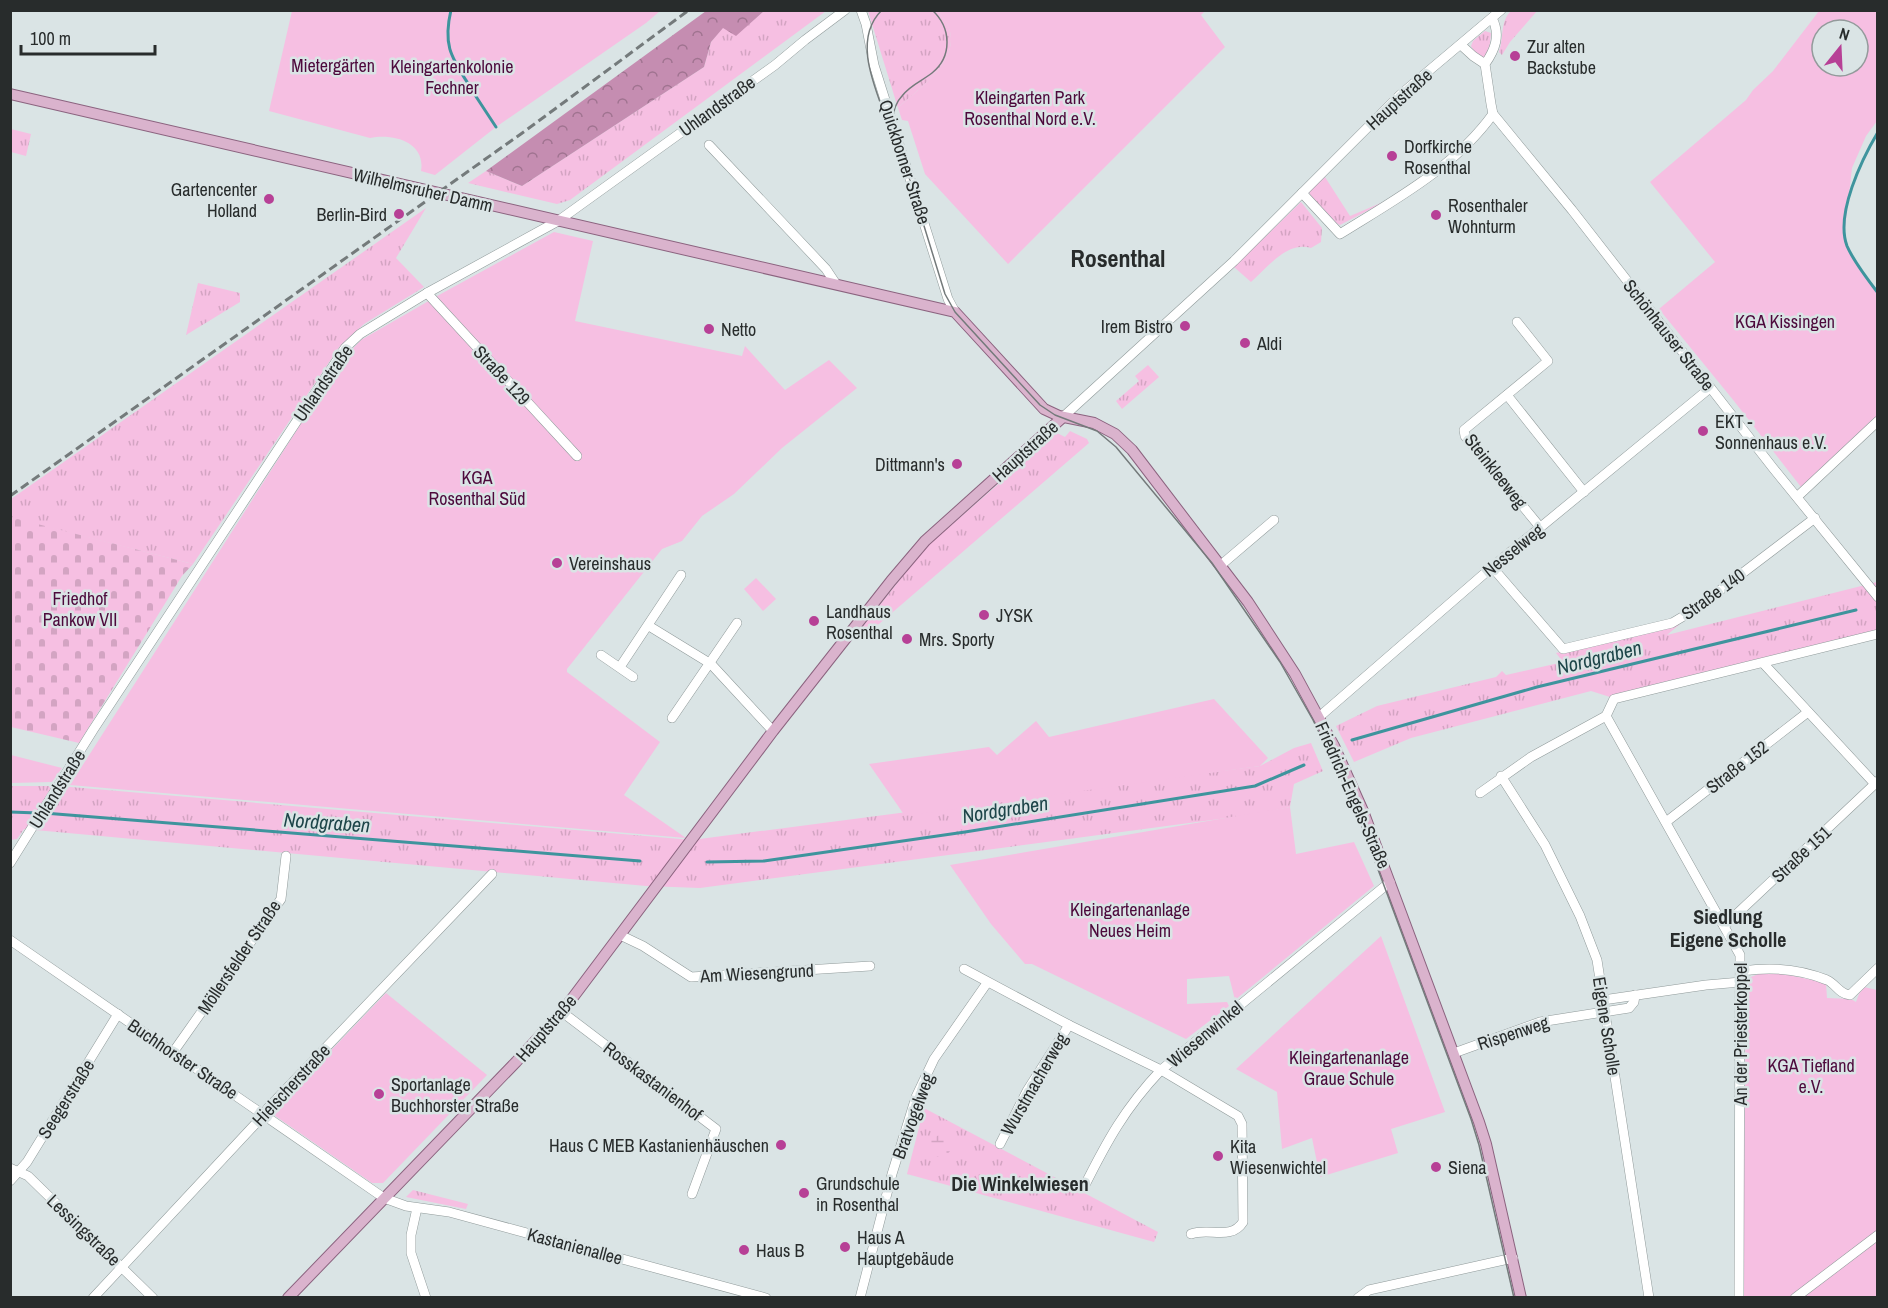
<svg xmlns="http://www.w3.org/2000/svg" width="1888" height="1308" font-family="'Archivo Narrow',sans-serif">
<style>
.grass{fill:url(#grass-tufts)}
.forest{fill:url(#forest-crowns)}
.wetland{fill:url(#wetland-marsh)}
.cemetery{fill:url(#cemetery-stones)}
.garden{fill:#f6bfe2;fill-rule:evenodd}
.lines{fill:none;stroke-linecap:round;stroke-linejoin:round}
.stream{stroke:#3e949d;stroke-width:3}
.minor-casing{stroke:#909a9a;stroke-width:10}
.major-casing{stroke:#8b637f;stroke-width:12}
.minor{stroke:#fff;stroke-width:9}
.major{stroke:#dab3cd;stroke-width:10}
.tram{stroke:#747a7b;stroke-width:1.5}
.rail{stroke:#747a7b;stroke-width:3;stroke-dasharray:9 4.5;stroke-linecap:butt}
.poi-dot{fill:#b74096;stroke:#dae4e5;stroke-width:2}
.labels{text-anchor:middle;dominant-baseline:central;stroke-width:5;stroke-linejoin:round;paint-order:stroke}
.poi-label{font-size:18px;fill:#282c2c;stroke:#dae4e5;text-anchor:start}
.park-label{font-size:18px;fill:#4d093c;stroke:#dae4e5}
.street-label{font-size:18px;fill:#282c2c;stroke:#dae4e5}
.water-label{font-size:20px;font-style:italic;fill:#1d4549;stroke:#dae4e5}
.neighbourhood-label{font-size:20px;font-weight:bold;fill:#282c2c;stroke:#dae4e5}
.district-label{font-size:24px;font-weight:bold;fill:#282c2c;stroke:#dae4e5}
</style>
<defs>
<pattern id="grass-tufts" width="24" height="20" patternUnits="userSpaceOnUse" patternTransform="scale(1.5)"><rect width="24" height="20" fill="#f6bfe2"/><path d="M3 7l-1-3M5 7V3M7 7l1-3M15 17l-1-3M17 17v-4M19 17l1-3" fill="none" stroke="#d3a4c2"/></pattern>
<pattern id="forest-crowns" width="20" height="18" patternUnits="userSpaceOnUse" patternTransform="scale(1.5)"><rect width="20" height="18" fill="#c58db1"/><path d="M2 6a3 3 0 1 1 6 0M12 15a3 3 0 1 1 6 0" fill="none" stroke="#a07390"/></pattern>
<pattern id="wetland-marsh" width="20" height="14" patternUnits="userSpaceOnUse" patternTransform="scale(1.5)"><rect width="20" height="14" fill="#f6bfe2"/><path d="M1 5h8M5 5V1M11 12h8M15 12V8" fill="none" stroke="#d3a4c2"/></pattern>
<pattern id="cemetery-stones" width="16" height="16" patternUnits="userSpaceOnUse" patternTransform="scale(1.5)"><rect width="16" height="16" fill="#f6bfe2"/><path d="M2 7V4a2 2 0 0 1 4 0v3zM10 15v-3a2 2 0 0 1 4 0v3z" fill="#d3a4c2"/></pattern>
</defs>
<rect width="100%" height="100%" fill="#dae4e5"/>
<!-- grass -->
<g class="grass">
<polygon points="764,11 826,11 570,200 557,204 468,183 486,171 522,186 704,67 711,42 723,27 736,35"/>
<path d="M868 11H937C976 49 924 84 898 108Z"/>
<path d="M1511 11H1537L1510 42 1502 55 1499 52C1504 38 1500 21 1511 11Z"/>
<polygon points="1485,31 1491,33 1489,52 1483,58 1476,54 1471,46 1473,41"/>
<polygon points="11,129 31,134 26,156 11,152"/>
<polygon points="1325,177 1350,216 1388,200 1340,225 1336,223 1310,195 1309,191"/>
<path d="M1301 202 1322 228 1321 242 1311 248C1287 241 1268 267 1251 282L1234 267Z"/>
<polygon points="426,208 396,258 424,287 364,324 340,346 193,564 11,518 11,499"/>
<polygon points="198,283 240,293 240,302 186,335"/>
<polygon points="1148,365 1159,377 1122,409 1116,401 1139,381 1135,376"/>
<polygon points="1070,431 1087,439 1089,443 879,624 857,634 925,548 1057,433 1065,437"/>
<polygon points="1877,582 1877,632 1610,697 1591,691 1411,738 1354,762 1336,726 1377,706 1496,677 1502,671 1506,675 1563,662 1556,653 1680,624 1667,635"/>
<polygon points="1311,743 1323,771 1294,784 1290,807 1257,814 700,888 646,886 24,829 17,839 11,840 10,786 59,786 692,840 1260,766 1294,748"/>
<polygon points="924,1108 1158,1232 1154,1242 907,1174"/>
<polygon points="413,1190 468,1204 466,1209 406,1197"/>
</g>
<!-- forest -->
<polygon class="forest" points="706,11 764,11 736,36 723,28 711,42 704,67 522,186 486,171"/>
<!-- wetland -->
<polygon class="wetland" points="940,1134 948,1139 951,1150 944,1158 935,1156 928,1149 930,1141"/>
<!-- cemetery -->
<polygon class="cemetery" points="10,517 193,564 182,576 79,743 11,727"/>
<!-- garden -->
<g class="garden">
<path d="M292 11V10L660 11 646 23 496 127 435 175 421 171C426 142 393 133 370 138L269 111Z"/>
<path d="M937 11H1205L1201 15 1225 47 1008 264 925 174 908 121 902 120 898 108C924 84 976 49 937 11Z"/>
<path d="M1819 11H1877V121L1866 136 1852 168 1844 238 1849 253 1877 293V417L1801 487 1734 401 1659 309 1715 262 1650 182 1746 100 1753 90 1773 71ZM1822 30H1858V66H1822Z"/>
<polygon points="554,232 593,241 575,321 742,356 745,346 785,390 829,360 857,388 782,448 734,494 702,516 682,541 662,549 567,669 567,672 660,742 624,795 686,838 70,785 341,361 361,340 439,295"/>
<polygon points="756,578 776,599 763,611 744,589"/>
<polygon points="1214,699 1268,758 1260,766 905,816 869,764 989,747 997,755 1036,721 1049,737"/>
<polygon points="11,755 62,768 52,782 11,783"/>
<polygon points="1290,807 1296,854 1354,842 1374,886 1235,1000 1229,976 1187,979 1187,1004 1227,1002 1229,1006 1186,1039 1032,964 1025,964 991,924 950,865"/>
<polygon points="1381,936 1445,1112 1391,1129 1398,1153 1320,1177 1312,1138 1282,1149 1277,1092 1236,1069"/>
<polygon points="1775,972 1817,981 1826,984 1827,998 1851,999 1856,1002 1859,994 1864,987 1877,990 1877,1232 1792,1297 1743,1298 1746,979 1761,973"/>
<polygon points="386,993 487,1075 383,1183 372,1183 271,1113"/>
<polygon points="1877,1238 1877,1297 1799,1298"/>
</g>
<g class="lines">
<!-- stream -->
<g class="stream">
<path d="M451 10C442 48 453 59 472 90"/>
<polyline points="475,95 496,127"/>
<path d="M1878 132C1862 159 1835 214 1847 246 1853 260 1868 280 1878 293"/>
<polyline points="1352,740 1537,687 1856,610"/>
<polyline points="10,812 38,813"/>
<polyline points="44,813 640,861"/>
<polyline points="707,862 764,861 965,832 1255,786 1304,765"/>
</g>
<!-- minor casing -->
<g class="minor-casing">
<g id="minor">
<polyline points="861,10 866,24 874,65 948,299 955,312"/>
<path d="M1492 18C1501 35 1495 50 1485 64L1491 104 1493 114 1498 120 1572 210 1773 468 1878 597"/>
<polyline points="1461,45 1473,56 1485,64"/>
<polyline points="709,145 826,269 836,284"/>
<path d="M1302 193 1340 234C1396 199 1454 168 1493 114"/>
<polyline points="427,293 577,456"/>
<polyline points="1517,322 1548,361 1464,430 1465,436 1540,527"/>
<polyline points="1507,395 1584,492"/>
<polyline points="1063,417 1234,261 1400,95 1501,10"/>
<polyline points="1797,497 1878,421"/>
<polyline points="1221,565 1274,520"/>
<polyline points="1492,567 1563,649 1672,623 1694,610 1815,518"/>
<polyline points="649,626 711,664 773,731"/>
<polyline points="601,655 633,677"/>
<polyline points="1763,663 1875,784"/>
<polyline points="620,667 681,575"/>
<polyline points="1319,717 1492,567 1710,388"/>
<polyline points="672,718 737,623"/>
<polyline points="1501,776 1545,845 1580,916 1597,960 1649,1298"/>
<polyline points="1480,793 1531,757 1606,716"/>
<polyline points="1666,822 1808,712"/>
<polyline points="10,863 93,730 345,348 360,334 427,293 558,221 775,65 805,40 845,10"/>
<polyline points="1724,926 1878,781"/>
<polyline points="620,935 643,946 691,977 870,966"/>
<polyline points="10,940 384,1198 406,1206 449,1212 766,1298"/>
<path d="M964 969 1069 1025 1161 1070 1238 1116 1242 1124 1243 1222C1231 1241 1209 1227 1191 1234"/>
<path d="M1742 971C1769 967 1800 969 1827 980 1836 984 1839 994 1850 995L1878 968"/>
<polyline points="1603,1000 1706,985 1741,982"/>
<polyline points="562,1012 716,1129 692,1194"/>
<polyline points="174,1051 281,899 286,856"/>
<polyline points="1454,1053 1540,1022 1629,1008 1634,1002 1635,995"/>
<polyline points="1000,1144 1027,1091 1069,1025"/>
<polyline points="10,1168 28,1176 153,1298"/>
<polyline points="10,1181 27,1162 118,1014"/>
<path d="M1084 1187C1107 1141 1125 1108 1161 1070L1390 882"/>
<polyline points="417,1208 411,1235 411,1253 426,1298"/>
<polyline points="93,1298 259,1120 268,1108 492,874"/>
<polyline points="860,1298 892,1174 916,1097 934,1059 987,983"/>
<polyline points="1358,1298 1369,1290 1513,1258"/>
<polyline points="1739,1298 1740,955 1606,716 1614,699 1878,634"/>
<polyline points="1795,1298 1878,1235"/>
</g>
</g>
<!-- major casing -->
<g class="major-casing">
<g id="major">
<polyline points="10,94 955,312 1044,409 1059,416 1094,423 1115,434 1132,450 1248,602 1295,674 1334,746 1363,811 1479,1122 1486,1144 1521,1298"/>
<polyline points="288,1298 516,1062 562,1012 773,731 891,581 925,541 1063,417"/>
</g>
</g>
<!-- minor -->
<use href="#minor" class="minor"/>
<!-- major -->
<use href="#major" class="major"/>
<!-- tram -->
<g class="tram">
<path d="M882 10C850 41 878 93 889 127"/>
<path d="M932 10C951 27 953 56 932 73 922 81 910 85 902 96 895 103 893 112 892 122L945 294 955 312 1040 405 1055 415 1097 431 1116 447 1212 563 1280 662 1313 720 1354 805 1471 1119 1479 1145 1514 1298"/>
</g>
<!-- rail -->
<polyline class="rail" points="10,496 525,131 689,10"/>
</g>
<!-- markers -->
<g class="poi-dot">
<circle cx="1515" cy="56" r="6"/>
<circle cx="1392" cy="156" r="6"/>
<circle cx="269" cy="199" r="6"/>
<circle cx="399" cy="214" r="6"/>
<circle cx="1436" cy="215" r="6"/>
<circle cx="1185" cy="326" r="6"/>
<circle cx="709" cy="329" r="6"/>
<circle cx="1245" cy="343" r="6"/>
<circle cx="1703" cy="431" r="6"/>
<circle cx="957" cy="464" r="6"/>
<circle cx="557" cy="563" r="6"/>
<circle cx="984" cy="615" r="6"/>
<circle cx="814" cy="621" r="6"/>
<circle cx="907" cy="639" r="6"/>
<circle cx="379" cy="1094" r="6"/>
<circle cx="781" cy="1145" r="6"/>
<circle cx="1218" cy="1156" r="6"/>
<circle cx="1436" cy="1167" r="6"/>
<circle cx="804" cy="1193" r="6"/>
<circle cx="845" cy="1247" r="6"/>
<circle cx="744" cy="1250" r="6"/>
</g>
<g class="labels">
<!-- poi labels -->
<g class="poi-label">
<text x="1527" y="46">Zur alten<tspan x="1527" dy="21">Backstube</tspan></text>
<text x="1404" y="146">Dorfkirche<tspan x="1404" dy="21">Rosenthal</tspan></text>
<text x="257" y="189" text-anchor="end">Gartencenter<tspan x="257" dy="21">Holland</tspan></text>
<text x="1448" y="205">Rosenthaler<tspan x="1448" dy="21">Wohnturm</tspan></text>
<text x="387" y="214" text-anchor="end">Berlin-Bird</text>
<text x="1173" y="326" text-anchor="end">Irem Bistro</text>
<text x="721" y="329">Netto</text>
<text x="1257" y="343">Aldi</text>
<text x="1715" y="421">EKT -<tspan x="1715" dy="21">Sonnenhaus e.V.</tspan></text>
<text x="945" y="464" text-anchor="end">Dittmann's</text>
<text x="569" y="563">Vereinshaus</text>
<text x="826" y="611">Landhaus<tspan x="826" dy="21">Rosenthal</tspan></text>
<text x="996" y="615">JYSK</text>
<text x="919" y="639">Mrs. Sporty</text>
<text x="391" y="1084">Sportanlage<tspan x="391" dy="21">Buchhorster Straße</tspan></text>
<text x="769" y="1145" text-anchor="end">Haus C MEB Kastanienhäuschen</text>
<text x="1230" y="1146">Kita<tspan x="1230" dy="21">Wiesenwichtel</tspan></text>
<text x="1448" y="1167">Siena</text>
<text x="816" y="1183">Grundschule<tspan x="816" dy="21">in Rosenthal</tspan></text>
<text x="857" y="1237">Haus A<tspan x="857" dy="21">Hauptgebäude</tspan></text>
<text x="756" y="1250">Haus B</text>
</g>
<!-- park labels -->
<g class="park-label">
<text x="333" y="65">Mietergärten</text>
<text x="452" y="66">Kleingartenkolonie<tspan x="452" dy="21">Fechner</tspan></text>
<text x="1030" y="97">Kleingarten Park<tspan x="1030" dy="21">Rosenthal Nord e.V.</tspan></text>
<text x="1785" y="321">KGA Kissingen</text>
<text x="477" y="477">KGA<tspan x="477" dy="21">Rosenthal Süd</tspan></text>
<text x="80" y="598">Friedhof<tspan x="80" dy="21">Pankow VII</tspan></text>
<text x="1130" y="909">Kleingartenanlage<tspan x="1130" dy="21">Neues Heim</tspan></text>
<text x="1349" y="1057">Kleingartenanlage<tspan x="1349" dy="21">Graue Schule</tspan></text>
<text x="1811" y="1065">KGA Tiefland<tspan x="1811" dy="21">e.V.</tspan></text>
</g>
<!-- street labels -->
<g class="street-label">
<text transform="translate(1399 99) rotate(-42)">Hauptstraße</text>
<text transform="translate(717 106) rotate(-36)">Uhlandstraße</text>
<text transform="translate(905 162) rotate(72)">Quickborner Straße</text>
<text transform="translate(423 190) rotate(13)">Wilhelmsruher Damm</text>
<text transform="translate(1669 335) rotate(52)">Schönhauser Straße</text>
<text transform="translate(502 375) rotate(47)">Straße 129</text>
<text transform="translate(323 383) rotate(-55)">Uhlandstraße</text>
<text transform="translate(1025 451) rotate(-42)">Hauptstraße</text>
<text transform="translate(1496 471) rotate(52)">Steinkleeweg</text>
<text transform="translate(1513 550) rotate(-39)">Nesselweg</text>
<text transform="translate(1713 594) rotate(-36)">Straße 140</text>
<text transform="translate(1737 767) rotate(-38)">Straße 152</text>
<text transform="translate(57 789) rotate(-58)">Uhlandstraße</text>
<text transform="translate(1353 795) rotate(66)">Friedrich-Engels-Straße</text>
<text transform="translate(1801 854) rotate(-43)">Straße 151</text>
<text transform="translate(239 957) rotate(-56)">Möllersfelder Straße</text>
<text transform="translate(757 973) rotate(-3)">Am Wiesengrund</text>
<text transform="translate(1607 1026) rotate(81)">Eigene Scholle</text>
<text transform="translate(546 1028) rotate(-49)">Hauptstraße</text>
<text transform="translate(1513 1033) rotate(-18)">Rispenweg</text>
<text transform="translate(1205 1034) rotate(-40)">Wiesenwinkel</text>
<text transform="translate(1740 1034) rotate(-90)">An der Priesterkoppel</text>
<text transform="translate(183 1059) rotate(34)">Buchhorster Straße</text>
<text transform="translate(653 1081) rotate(37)">Rosskastanienhof</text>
<text transform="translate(1034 1084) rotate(-60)">Wurstmacherweg</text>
<text transform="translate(291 1085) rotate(-47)">Hielscherstraße</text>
<text transform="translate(66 1099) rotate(-58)">Seegerstraße</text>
<text transform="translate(913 1116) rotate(-70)">Bratvogelweg</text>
<text transform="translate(84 1230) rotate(44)">Lessingstraße</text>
<text transform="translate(575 1246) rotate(15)">Kastanienallee</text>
</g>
<!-- water labels -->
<g class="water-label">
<text transform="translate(1599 657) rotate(-14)">Nordgraben</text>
<text transform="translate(1005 809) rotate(-9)">Nordgraben</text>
<text transform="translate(327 822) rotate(4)">Nordgraben</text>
</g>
<!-- neighbourhood labels -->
<g class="neighbourhood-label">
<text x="1728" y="916">Siedlung<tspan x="1728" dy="23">Eigene Scholle</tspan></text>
<text x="1020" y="1183">Die Winkelwiesen</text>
</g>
<!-- district labels -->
<g class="district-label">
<text x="1118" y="258">Rosenthal</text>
</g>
</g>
<!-- border -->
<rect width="1888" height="1308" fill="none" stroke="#282c2c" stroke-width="24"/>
<!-- north arrow -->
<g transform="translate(1840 48) rotate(18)"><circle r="28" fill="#dae4e5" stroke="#939a9b" stroke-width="1.5"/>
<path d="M0-4.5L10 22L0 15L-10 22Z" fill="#b74096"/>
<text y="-9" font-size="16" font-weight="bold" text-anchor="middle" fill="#282c2c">N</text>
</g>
<!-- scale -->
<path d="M21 45v9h134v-9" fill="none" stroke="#282c2c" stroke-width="3"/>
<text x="30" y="45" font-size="18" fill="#282c2c" stroke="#dae4e5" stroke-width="4.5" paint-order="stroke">100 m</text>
</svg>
